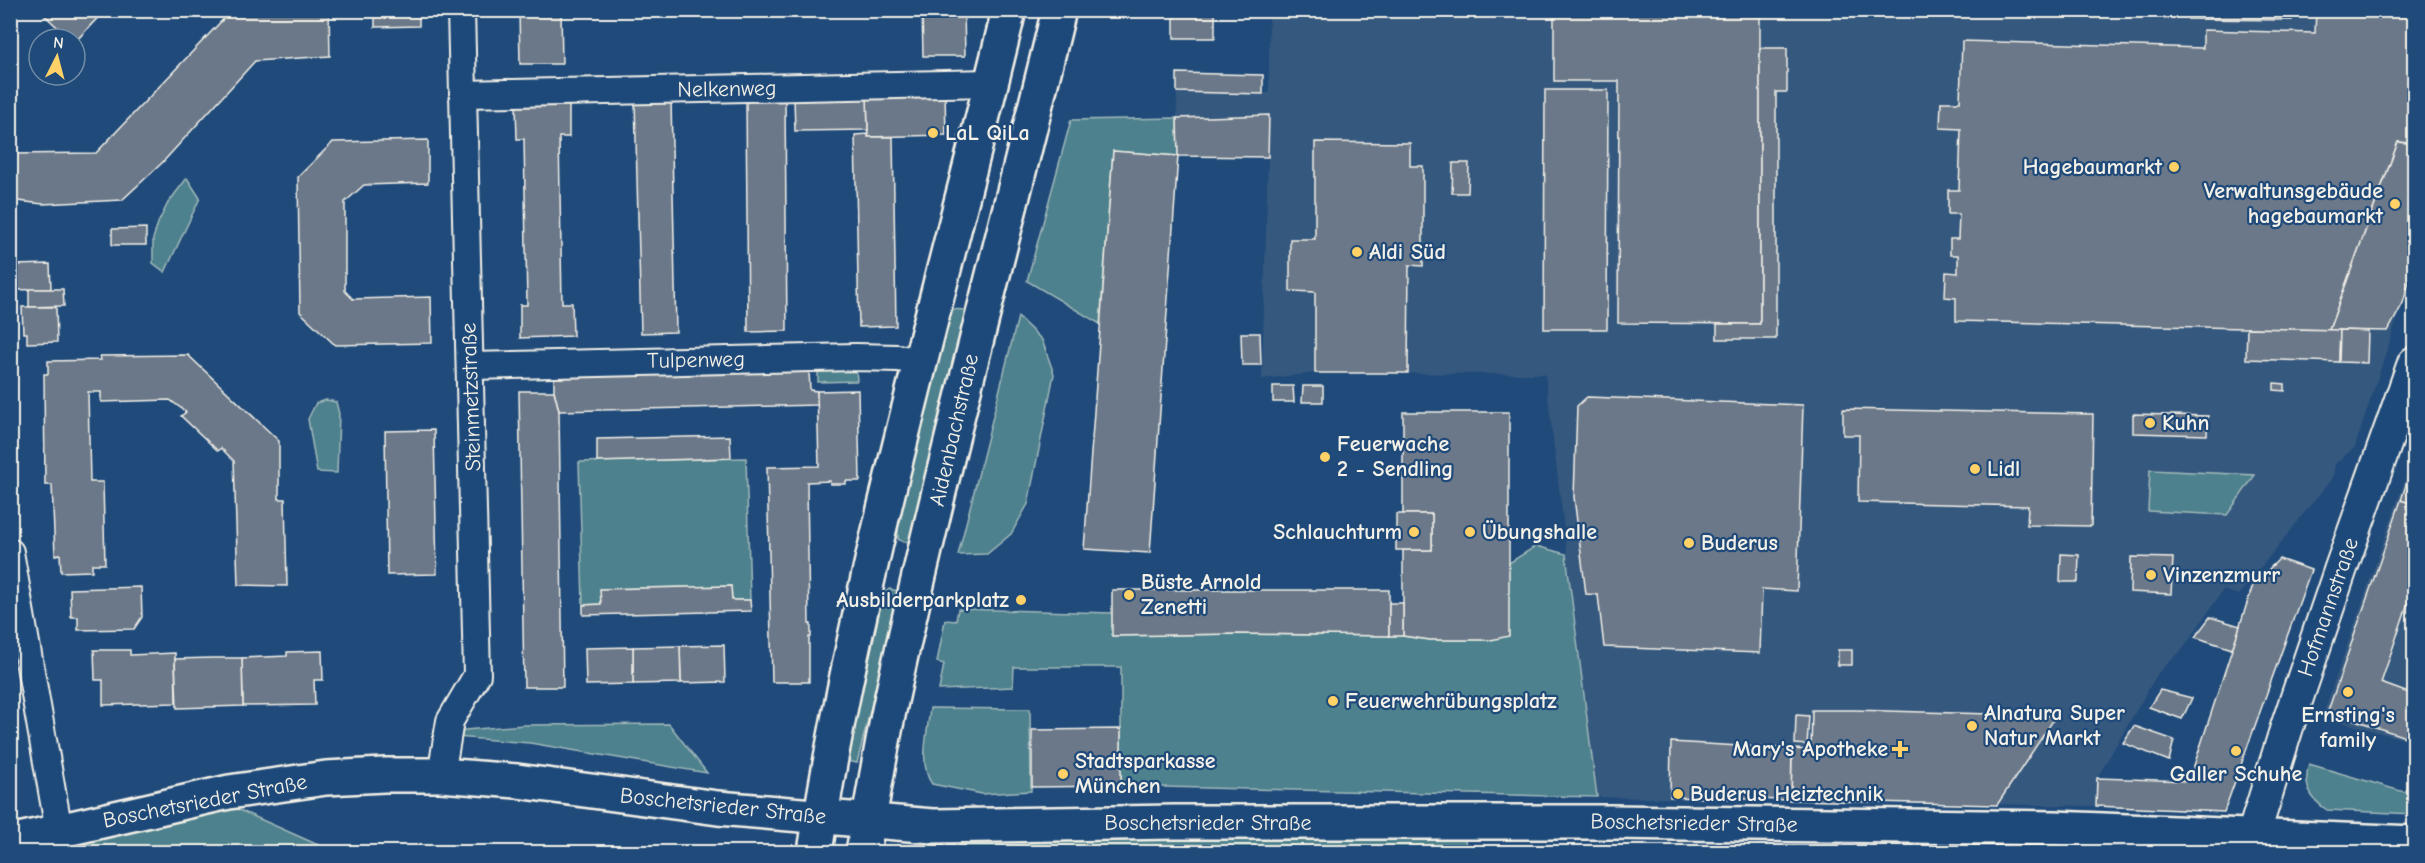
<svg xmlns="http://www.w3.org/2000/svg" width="2425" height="863" font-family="'Comic Neue',sans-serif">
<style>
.built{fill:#36587e}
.green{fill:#4e818d;stroke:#a1b9ba;stroke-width:1.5}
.building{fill:#6b7889;stroke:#f4f1e8;stroke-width:1.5}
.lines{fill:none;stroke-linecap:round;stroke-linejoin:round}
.minor-casing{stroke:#f4f1e8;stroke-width:30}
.tertiary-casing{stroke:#f4f1e8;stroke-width:36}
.secondary-casing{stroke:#f4f1e8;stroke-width:38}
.minor{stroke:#1f4a7a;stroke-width:26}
.tertiary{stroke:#1f4a7a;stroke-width:32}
.secondary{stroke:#1f4a7a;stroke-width:33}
.poi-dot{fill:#ffd166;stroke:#1f4a7a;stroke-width:2}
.labels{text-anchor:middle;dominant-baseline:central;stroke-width:4.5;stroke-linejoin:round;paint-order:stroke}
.street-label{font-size:22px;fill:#f4f1e8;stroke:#1f4a7a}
.poi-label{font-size:22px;font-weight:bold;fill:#f4f1e8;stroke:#1f4a7a;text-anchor:start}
</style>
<rect width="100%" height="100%" fill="#1f4a7a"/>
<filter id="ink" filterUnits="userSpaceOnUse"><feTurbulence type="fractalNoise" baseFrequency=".0167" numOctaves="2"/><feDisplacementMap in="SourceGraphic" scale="12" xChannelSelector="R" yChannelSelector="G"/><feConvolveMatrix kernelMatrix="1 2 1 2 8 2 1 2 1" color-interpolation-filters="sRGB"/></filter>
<g filter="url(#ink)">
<!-- built -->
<g class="built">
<polygon points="2188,10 2188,19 2292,20 2292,11 2414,11 2414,268 2355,447 2335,464 2333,477 2239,595 2223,590 2183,649 2158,673 2097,778 2096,806 1597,797 1545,374 1315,373 1262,379 1269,116 1177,118 1177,92 1269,93 1269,11"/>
<polygon points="2414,454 2414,742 2322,717"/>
</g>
<!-- green -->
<g class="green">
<polygon points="1177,118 1178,156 1113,151 1100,324 1027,281 1071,120"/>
<polygon points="187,178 200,198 165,272 153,263 153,239 158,223 168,203"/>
<polygon points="950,309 965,310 970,317 915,541 903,542 898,539 898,529 894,525"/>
<polygon points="1018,317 1042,340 1054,374 1028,504 1011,534 987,554 958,555"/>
<polygon points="856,368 857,381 818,382 818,369"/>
<polygon points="326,400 336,402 339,414 337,473 317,472 308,419 316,403"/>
<polygon points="746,458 750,600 732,600 731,586 601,589 601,604 583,605 579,462"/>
<polygon points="2150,470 2255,475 2227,515 2148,511"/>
<polygon points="1536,546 1566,554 1597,797 1121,786 1121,667 1014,667 1013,687 939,690 944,664 937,662 945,620 956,621 958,609 1112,613 1113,636 1236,634 1403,636 1430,640 1491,640 1509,563"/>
<polygon points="889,589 898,591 898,600 857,763 847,761 883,595"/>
<path d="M930 708 1030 709 1031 791 982 794 932 784C918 765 928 731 930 708Z"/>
<polygon points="669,724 707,773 530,743 455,737 465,730 524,725"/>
<path d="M2309 764 2404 792 2414 785V814L2327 810C2309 798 2303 785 2309 764Z"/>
<polygon points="228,805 334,852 11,852"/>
<polygon points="1463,829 1467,852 924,852 925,844"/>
</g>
<!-- building -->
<g class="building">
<polygon points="39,10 102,10 103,12 75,42 75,39 70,39"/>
<polygon points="232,10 329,10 330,56 255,61 162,163 122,200 43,204 10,200 10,154 96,153"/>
<polygon points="375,10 419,10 419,26 375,27"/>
<polygon points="519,10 561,10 562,64 520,64"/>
<polygon points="622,10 697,10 622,12"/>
<polygon points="922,10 964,10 965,56 923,56"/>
<rect x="1174" y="10" width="41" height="28"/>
<polygon points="1554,10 1760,10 1760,324 1618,323 1619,81 1554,81"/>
<polygon points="2188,10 2292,10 2292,20 2188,19"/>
<polygon points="2316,10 2414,10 2414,108 2412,143 2398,142 2329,330 1956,321 1956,298 1945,297 1946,272 1958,273 1958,255 1950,255 1950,239 1958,239 1959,214 1948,214 1948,190 1959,190 1961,129 1940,128 1941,102 1960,102 1962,41 2203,48 2203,30 2315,33"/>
<polygon points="1760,48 1787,48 1787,92 1776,92 1776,339 1717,339 1717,324 1760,324"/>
<polygon points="1177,73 1263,75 1263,94 1177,92"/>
<polygon points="1545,90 1608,90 1607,329 1544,329"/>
<polygon points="945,94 946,135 868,137 867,96"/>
<polygon points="867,96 868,130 795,131 794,98"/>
<polygon points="671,100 676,332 641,333 635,101"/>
<polygon points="746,101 785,101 787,331 748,332"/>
<polygon points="569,104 569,137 559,137 562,303 572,303 573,336 520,338 520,305 527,305 524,139 517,139 516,106"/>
<polygon points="1269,115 1268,157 1178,156 1177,118"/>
<polygon points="868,134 868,137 893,137 896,326 859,327 855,135"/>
<polygon points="428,140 428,183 364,185 345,202 345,291 353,299 431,297 432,343 335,345 300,312 298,177 333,142"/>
<polygon points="1315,142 1410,143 1410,166 1423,166 1423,266 1409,265 1408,373 1315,373 1315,292 1290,291 1290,239 1315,239"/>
<polygon points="2398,142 2414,144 2414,264 2403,303 2388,331 2329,330"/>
<polygon points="1113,151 1178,156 1150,553 1084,549"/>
<polygon points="1453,163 1469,163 1468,193 1452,193"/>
<polygon points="146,228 146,245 112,245 112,229"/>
<polygon points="50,264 51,289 14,290 14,265"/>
<polygon points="29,289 63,289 64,306 29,307"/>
<polygon points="22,307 56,307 57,342 27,343 27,333 23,333"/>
<polygon points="2247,328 2340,330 2339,362 2246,359"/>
<polygon points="2340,330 2368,331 2367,363 2339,362"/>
<polygon points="1241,333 1260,333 1261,365 1242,365"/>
<polygon points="188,355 279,441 279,499 285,499 287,586 238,585 234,461 221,448 218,451 181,416 186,412 170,400 101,402 101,392 88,392 89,438 90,482 103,482 105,564 92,564 92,571 61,572 60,554 55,555 52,485 45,485 44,374 48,374 48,361 101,360 100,356"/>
<polygon points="809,371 810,390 817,391 818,405 559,411 554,391 554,376"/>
<polygon points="2274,383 2285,384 2285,391 2274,390"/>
<polygon points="1273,386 1293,386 1294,402 1273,402"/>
<polygon points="1303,386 1323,386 1323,402 1302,402"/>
<polygon points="858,390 860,481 846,481 846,484 830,484 830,481 807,482 809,624 811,624 811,637 809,637 809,682 772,682 767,467 819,466 817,391"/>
<polygon points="519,391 554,391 559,411 563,687 524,687"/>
<polygon points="1587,397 1803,405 1797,591 1762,589 1760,653 1604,647 1598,595 1586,594 1574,497 1577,406"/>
<polygon points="1843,409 2093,414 2091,526 2027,525 2028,506 1858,502 1859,435 1843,435"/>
<polygon points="1403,412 1509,412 1509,636 1491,640 1430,640 1403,636 1403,550 1432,550 1432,514 1403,514"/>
<polygon points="2133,414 2208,416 2207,435 2133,433"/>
<polygon points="434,430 437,574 387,575 385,431"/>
<polygon points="730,436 731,458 597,462 597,439"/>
<polygon points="2414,461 2414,505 2401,500"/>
<polygon points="2401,500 2414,505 2414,585 2381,683 2414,695 2414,740 2328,711"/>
<rect x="1396" y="514" width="36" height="36"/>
<polygon points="2061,554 2079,555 2078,582 2060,582"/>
<polygon points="2131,557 2173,558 2171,594 2130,592"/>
<polygon points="2279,559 2311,570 2224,812 2096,806 2097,778 2189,781 2253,585"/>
<polygon points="731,586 732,600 750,600 751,611 583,615 583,605 601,604 600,589"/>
<polygon points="141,587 142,617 134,629 78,630 78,617 71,617 70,589"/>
<polygon points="1112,590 1389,590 1389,636 1236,634 1112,636"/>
<rect x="1389" y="603" width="14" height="33"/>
<polygon points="2210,617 2240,626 2232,649 2195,637"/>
<polygon points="724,645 725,682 681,683 680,646"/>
<polygon points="680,646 681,683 633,684 633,647"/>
<polygon points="633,647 633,684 586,685 585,648"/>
<polygon points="94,650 130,650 130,655 175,653 176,703 103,705 103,680 95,680"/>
<rect x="1838" y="650" width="14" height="15"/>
<polygon points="322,651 323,680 314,680 315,705 243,706 242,658 287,656 287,652"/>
<polygon points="212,658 242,658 243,706 177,708 175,659"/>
<polygon points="2160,690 2192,698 2182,719 2149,707"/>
<polygon points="1812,710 1854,710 2056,716 1997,805 1791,800 1792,749 1811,750"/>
<polygon points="1796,715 1809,716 1807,745 1795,744"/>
<polygon points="2134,726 2174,740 2169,761 2123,743"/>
<polygon points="1121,729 1121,786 1032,787 1032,730"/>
<polygon points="1671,742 1792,749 1791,800 1670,797"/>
</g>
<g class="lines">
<!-- minor casing -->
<g class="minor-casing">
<g id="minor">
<polyline points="463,94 991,83"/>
<polyline points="470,366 856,357 898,358 922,362"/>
<polyline points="10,552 59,831"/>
<polyline points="441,775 450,721 477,675 461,10"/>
</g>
</g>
<!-- tertiary casing -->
<g class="tertiary-casing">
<polyline id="tertiary" points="2248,852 2287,727 2341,568 2414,363"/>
</g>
<!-- secondary casing -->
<g class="secondary-casing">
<g id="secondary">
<polyline points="10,842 229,792 326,778 384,775 441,775 517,781 718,808 933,826 1174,822 1611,822 2055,828 2414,843"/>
<path d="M815 852C859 568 942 290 1009 10"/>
<path d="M863 852C873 799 881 745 893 692 942 464 1004 238 1059 10"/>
</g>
</g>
<!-- minor -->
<use href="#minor" class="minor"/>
<!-- tertiary -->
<use href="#tertiary" class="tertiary"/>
<!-- secondary -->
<use href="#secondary" class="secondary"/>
</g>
</g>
<!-- markers -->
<g class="poi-dot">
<circle cx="933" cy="133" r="6"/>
<circle cx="2174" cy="167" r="6"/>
<circle cx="2395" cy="204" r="6"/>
<circle cx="1357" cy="252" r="6"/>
<circle cx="2150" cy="423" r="6"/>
<circle cx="1325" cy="457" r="6"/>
<circle cx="1975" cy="469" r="6"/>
<circle cx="1414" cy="532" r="6"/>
<circle cx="1470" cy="532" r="6"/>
<circle cx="1689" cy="543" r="6"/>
<circle cx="2151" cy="575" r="6"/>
<circle cx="1129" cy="595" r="6"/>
<circle cx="1021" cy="600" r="6"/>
<circle cx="2348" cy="692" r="6"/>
<circle cx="1333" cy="701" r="6"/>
<circle cx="1972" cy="726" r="6"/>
<path d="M1897 740h6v6h6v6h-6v6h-6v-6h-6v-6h6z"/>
<circle cx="2236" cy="751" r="6"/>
<circle cx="1063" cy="774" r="6"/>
<circle cx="1678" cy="794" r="6"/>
</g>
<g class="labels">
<!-- street labels -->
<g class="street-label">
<text transform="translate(727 89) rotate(-1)">Nelkenweg</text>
<text transform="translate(696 360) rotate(-1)">Tulpenweg</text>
<text transform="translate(471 397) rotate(-92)">Steinmetzstraße</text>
<text transform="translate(954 430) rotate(-77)">Aidenbachstraße</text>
<text transform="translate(2328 607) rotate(-71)">Hofmannstraße</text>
<text transform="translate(205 801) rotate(-11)">Boschetsrieder Straße</text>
<text transform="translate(723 806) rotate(6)">Boschetsrieder Straße</text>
<text x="1208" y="823">Boschetsrieder Straße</text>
<text transform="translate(1694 823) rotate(1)">Boschetsrieder Straße</text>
</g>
<!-- poi labels -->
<g class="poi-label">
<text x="945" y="133">LaL QiLa</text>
<text x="2162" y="167" text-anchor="end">Hagebaumarkt</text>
<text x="2383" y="191" text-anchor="end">Verwaltunsgebäude<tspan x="2383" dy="25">hagebaumarkt</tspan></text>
<text x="1369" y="252">Aldi Süd</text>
<text x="2162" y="423">Kuhn</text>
<text x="1337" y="444">Feuerwache<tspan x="1337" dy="25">2 - Sendling</tspan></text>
<text x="1987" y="469">Lidl</text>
<text x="1402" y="532" text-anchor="end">Schlauchturm</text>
<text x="1482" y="532">Übungshalle</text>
<text x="1701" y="543">Buderus</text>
<text x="2163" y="575">Vinzenzmurr</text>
<text x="1141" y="582">Büste Arnold<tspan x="1141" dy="25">Zenetti</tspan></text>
<text x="1009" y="600" text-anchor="end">Ausbilderparkplatz</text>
<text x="1345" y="701">Feuerwehrübungsplatz</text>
<text x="1984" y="713">Alnatura Super<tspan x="1984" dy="25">Natur Markt</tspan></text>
<text x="2348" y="715" text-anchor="middle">Ernsting's<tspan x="2348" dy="25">family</tspan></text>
<text x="1888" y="749" text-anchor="end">Mary's Apotheke</text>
<text x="1075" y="761">Stadtsparkasse<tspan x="1075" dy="25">München</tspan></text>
<text x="2236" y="774" text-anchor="middle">Galler Schuhe</text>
<text x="1690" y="794">Buderus Heiztechnik</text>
</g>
</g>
<!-- margin -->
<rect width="2425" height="863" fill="none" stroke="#1f4a7a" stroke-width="36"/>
<rect x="18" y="18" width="2389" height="827" fill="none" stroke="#f4f1e8" stroke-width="2" filter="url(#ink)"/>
<!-- north arrow -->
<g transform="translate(57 57) rotate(6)"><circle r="28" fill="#1f4a7a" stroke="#748da6" stroke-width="1.5"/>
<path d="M0-4.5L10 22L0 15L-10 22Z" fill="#ffd166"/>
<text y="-9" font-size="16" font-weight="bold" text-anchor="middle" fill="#f4f1e8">N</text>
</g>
</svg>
